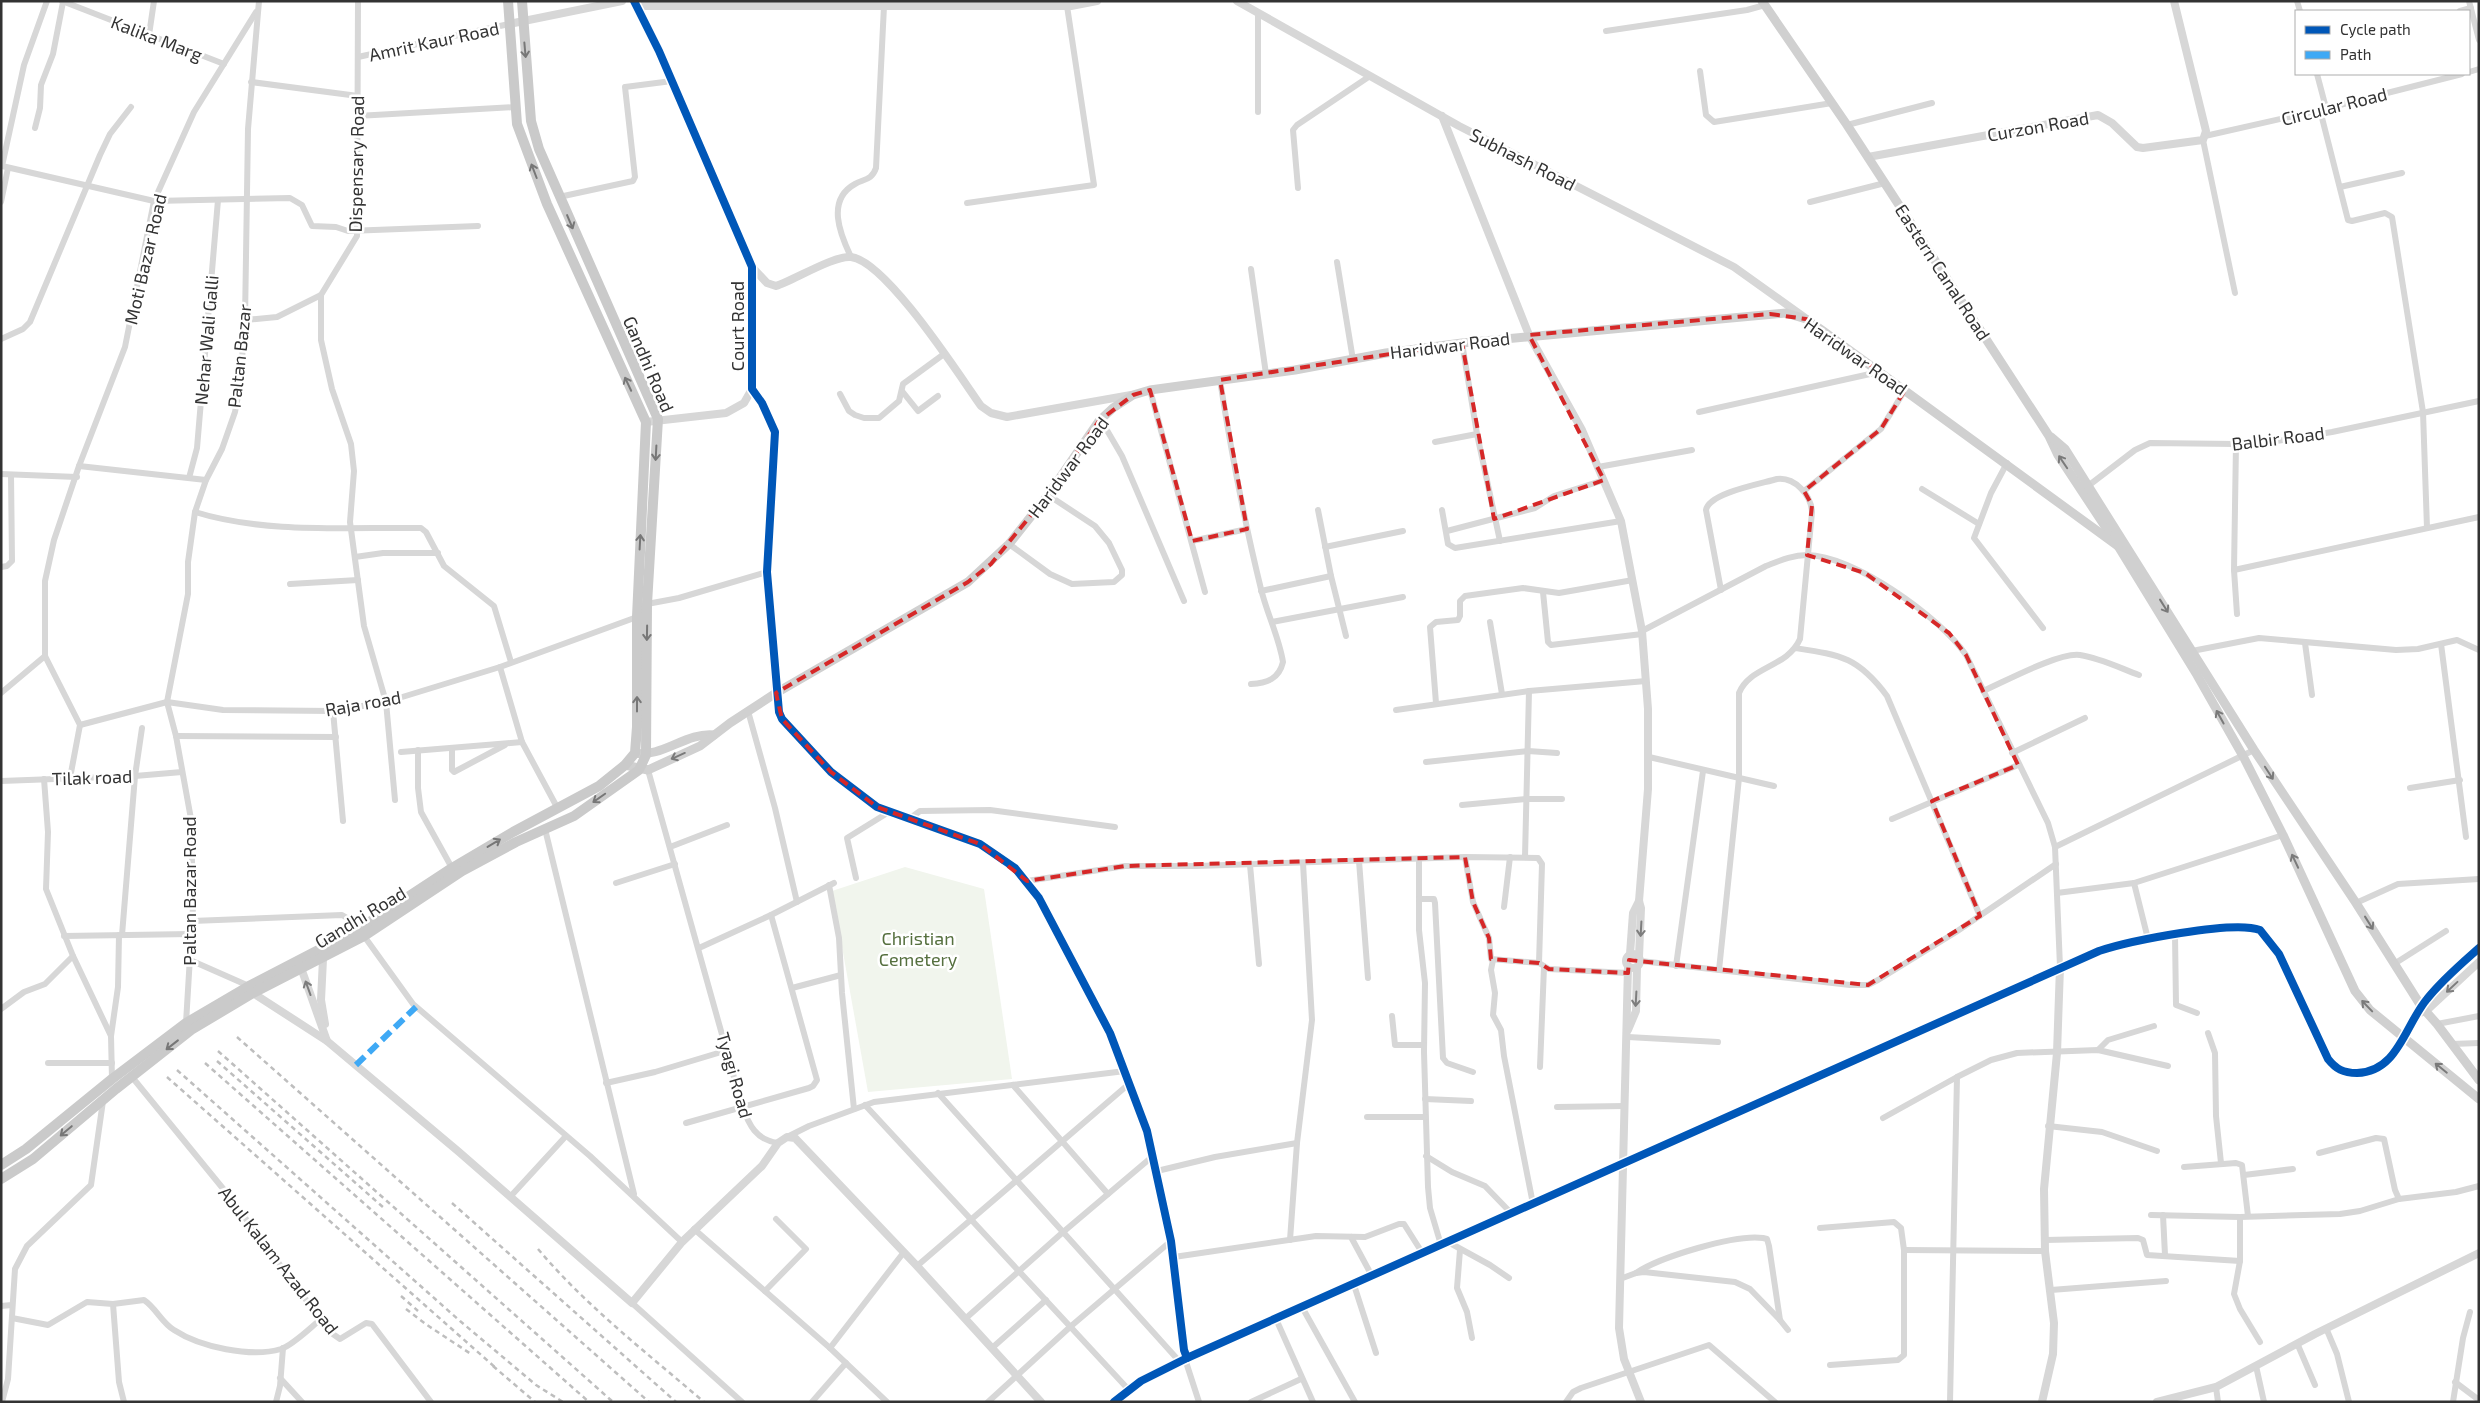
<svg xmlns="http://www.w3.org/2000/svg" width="2480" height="1403" font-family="'Exo 2',sans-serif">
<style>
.green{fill:#f1f5ed}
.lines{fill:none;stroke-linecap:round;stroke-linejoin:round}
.minor{stroke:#d7d7d7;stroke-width:6}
.tertiary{stroke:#d7d7d7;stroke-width:8}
.secondary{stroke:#d0d0d0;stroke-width:9}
.primary{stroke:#cacaca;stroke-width:10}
.rail{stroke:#bebebe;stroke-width:2.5;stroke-dasharray:5 4;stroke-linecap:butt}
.quiet{stroke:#3fa9f5;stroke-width:6;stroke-dasharray:12 6;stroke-linecap:butt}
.cycleway-casing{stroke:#fff;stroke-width:11}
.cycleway{stroke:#0057b8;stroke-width:8}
.oneway{stroke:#777}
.oneway2{stroke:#7a7a7a}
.oneway3{stroke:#7d7d7d}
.marked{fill:none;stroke:#d62828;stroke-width:4;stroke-dasharray:10 6;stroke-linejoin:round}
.labels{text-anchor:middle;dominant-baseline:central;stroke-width:5;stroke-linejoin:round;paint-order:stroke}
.street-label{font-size:18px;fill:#333;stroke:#fff}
.park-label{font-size:18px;fill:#56703f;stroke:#fff}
</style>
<rect width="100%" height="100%" fill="#fff"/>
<!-- green -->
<polygon class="green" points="905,867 984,889 1012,1079 868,1092 832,891"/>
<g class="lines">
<!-- minor -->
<g class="minor">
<polyline points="47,1 24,65 2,166 154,201 290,198 302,205 312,226 336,227 348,231 478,226"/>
<polyline points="62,1 224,64"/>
<polyline points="2297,1 2300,11"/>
<polyline points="2469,1 2479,40"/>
<polyline points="2460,11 2471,8"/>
<polyline points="1258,13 1258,112"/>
<polyline points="1606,31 1747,10 1765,5"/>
<polyline points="149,35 154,1"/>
<polyline points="358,57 509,24"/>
<polyline points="1700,71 1706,115 1714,122 1832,103"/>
<polyline points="2469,72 2479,69"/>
<polyline points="2317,74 2326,108"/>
<polyline points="251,82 358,96"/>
<polyline points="2320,110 2348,220 2352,221 2385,213 2392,217 2423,412 2427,528"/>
<polyline points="357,116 516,107"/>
<polyline points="1847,125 1932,103"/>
<polyline points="35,128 40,108 41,85 53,54 63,2"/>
<polyline points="2205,136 2320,110 2462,74"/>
<polyline points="2203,140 2235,293"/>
<polyline points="2340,187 2402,173"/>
<polyline points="1298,188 1293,130 1297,125 1370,76"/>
<polyline points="559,197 633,181 635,177 625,87 672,81"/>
<polyline points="1,202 8,168"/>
<polyline points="1810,202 1885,183"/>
<polyline points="967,203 1094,185 1067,6"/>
<path d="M851 257C840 234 826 200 855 184 864 179 872 180 876 168L884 6"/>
<polyline points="1337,262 1353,360"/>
<polyline points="1251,269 1266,374"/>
<polyline points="321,295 321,340 332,389 351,444 354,471 350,522 364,626 386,702 395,800"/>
<polyline points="245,320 277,317 321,295 357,236 358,1"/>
<polyline points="1,339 23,329 30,322 100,155 110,134 131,107"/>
<polyline points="1462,343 1477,434 1500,541"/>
<path d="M1220 380C1231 451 1244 520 1261 589 1267 614 1279 637 1283 662 1279 679 1267 683 1251 684"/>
<polyline points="1150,390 1205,592"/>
<polyline points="902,391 918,411 938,396"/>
<polyline points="840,394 849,411 855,415 864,418 879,418 899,401 903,384 944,354"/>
<polyline points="1699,412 1879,372"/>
<polyline points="1099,421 1108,432 1122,456 1184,601"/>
<polyline points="1435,442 1477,434"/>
<polyline points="2236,444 2234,570 2237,614"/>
<polyline points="2007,463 1991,493 1974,538 2043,628"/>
<polyline points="79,466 206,480"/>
<polyline points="1598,467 1692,450"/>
<polyline points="1,474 77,477"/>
<polyline points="189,478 197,448 218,200"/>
<polyline points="2088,486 2135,450 2150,443 2236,444 2270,442 2332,432 2479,401"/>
<polyline points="1922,489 1979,524"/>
<polyline points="1804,491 1881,429 1905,390"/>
<polyline points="1318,510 1331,576 1346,636"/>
<polyline points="1442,510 1448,544 1455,548 1621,521"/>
<path d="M195 512C266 534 347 527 421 528L426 532 444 566 494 606 511 662"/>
<polyline points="1447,531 1535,508 1554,496 1604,480"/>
<polyline points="1192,541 1247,529"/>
<polyline points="1009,544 1050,574 1072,584 1114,582 1122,575 1122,570 1109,543 1095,526 1048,495"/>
<polyline points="1325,547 1403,531"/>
<polyline points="355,557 383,553 438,553"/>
<polyline points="1,567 7,566 12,561 11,475"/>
<polyline points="2234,570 2479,517"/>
<polyline points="290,584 358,580"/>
<polyline points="1261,591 1331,576"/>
<polyline points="1543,592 1548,642 1551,645 1642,634"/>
<polyline points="647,604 679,598 767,572"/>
<polyline points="1272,622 1403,597"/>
<polyline points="1490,622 1502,694"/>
<path d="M1642 631 1766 566C1779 561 1792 555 1807 555 1853 555 1940 617 1966 655L2048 823 2055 847 2060 967"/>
<polyline points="2305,643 2312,695"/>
<polyline points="2441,644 2466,837"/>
<path d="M1795 648C1841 655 1858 657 1887 696L1980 916"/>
<polyline points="2192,651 2259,638 2396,650 2418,649 2457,640 2479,650"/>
<polyline points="500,667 522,742 558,809"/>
<path d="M1983 691C2004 682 2059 652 2080 655 2100 658 2120 668 2139 675"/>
<polyline points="1,693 45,656"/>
<polyline points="776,693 782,719 831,772 881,810 980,844 1015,868 1039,898 1110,1033 1147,1131 1171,1241 1184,1350 1187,1358"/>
<polyline points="1436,703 1430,627 1436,622 1458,620 1460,616 1460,601 1465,596 1523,588 1559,593 1633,580"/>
<polyline points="1396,710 1529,691 1646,681"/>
<polyline points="333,711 343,821"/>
<polyline points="748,711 775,808 797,902"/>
<polyline points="80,725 167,702 223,710 333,711 386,702 500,667 637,617"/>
<polyline points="176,736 336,737"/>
<polyline points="452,748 452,770 454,772 505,745"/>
<polyline points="418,750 418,788 421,812 452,868"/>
<polyline points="401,752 522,742"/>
<polyline points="2012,753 2085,718"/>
<polyline points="1649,757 1774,786"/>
<polyline points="1426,762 1528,751 1557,753"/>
<path d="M648 770 742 1106C749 1125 756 1140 778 1143"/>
<polyline points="70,778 80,725 45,656 45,581 54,540 79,466 125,347 154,201 194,112 256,12"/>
<polyline points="44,779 48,832 46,889 73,956"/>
<polyline points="1,781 135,776 182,772"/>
<polyline points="2410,788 2460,780"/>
<polyline points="1462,805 1527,799 1562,799"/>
<polyline points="909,819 920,811 990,810 1115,827"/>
<polyline points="1892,819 2018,765"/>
<polyline points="545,829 634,1194"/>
<polyline points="670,847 727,825"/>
<polyline points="2055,847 2254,750"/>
<polyline points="1465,857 1473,902 1489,938 1491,959 1539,963"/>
<polyline points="1525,857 1529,691"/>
<polyline points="1419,859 1419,930 1425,983 1424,1052 1428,1187 1430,1208 1441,1245"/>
<polyline points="1359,861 1368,978"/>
<polyline points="1250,865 1259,964"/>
<polyline points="856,878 847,838 889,812"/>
<polyline points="1027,881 1125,866 1196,866 1465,857 1538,858 1542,864 1539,963 1549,969 1628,973"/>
<polyline points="616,883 675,864"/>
<polyline points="829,885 839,938 842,993 854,1109"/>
<polyline points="2057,893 2134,883"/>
<polyline points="1419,899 1434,899 1435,903 1443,1058 1447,1063 1473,1072"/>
<polyline points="2356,903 2398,884 2479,879"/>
<polyline points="1504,907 1510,857"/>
<polyline points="192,921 342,915 354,922 359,929"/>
<polyline points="122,935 135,776 142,728"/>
<polyline points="2175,935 2176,1005 2197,1013"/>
<polyline points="64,936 191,934"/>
<polyline points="364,936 413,1004 590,1156 682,1242"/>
<polyline points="2148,939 2134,883 2283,835"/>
<polyline points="699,948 771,915 834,883"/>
<polyline points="190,960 249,986"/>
<polyline points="1493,960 1491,970 1495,993 1493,1015 1501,1030 1504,1056 1533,1204"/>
<polyline points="1641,961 1850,985 1868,985 1878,980 1956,932 2056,864"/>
<polyline points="2394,964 2446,931"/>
<polyline points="1676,966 1703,771"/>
<path d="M1719 970 1739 778V693C1750 666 1787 668 1800 639L1812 512C1811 495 1795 477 1777 479 1760 484 1709 493 1706 510L1721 590"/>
<polyline points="792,988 841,975"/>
<polyline points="1,1009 24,992 45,984 73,956 111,1036 112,1079"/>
<polyline points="1392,1016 1395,1045 1424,1045"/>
<polyline points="186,1023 193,907 191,819 176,736 167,702 188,594 188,562 195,512 206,480 222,449 235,412 240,385 245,320 248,129 259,1"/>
<polyline points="2437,1024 2479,1016"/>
<polyline points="2208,1033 2215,1053 2216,1116 2221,1163"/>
<polyline points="111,1036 118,987 119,935"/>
<polyline points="1628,1037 1718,1042"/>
<polyline points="2452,1044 2479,1043"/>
<polyline points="2098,1050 2108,1040 2154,1026"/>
<polyline points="48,1063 112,1063"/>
<polyline points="1540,1067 1544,967"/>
<polyline points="132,1077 225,1191 330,1332 340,1339 366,1323 372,1324 431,1402"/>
<polyline points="606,1083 655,1072 728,1050"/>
<polyline points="1013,1085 1108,1194"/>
<polyline points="938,1093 1180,1362"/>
<polyline points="1425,1099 1471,1101"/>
<polyline points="865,1105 1128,1389"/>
<polyline points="1557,1107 1625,1106"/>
<polyline points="1367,1117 1425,1117"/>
<polyline points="1883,1118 1957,1077"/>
<polyline points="686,1123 809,1088 813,1086 817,1080 771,915"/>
<polyline points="2048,1126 2102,1132 2157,1151"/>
<polyline points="787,1137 809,1126 874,1102 1125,1071"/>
<polyline points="2319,1153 2376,1138 2384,1139 2395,1190 2399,1199 2456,1192 2479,1186"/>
<polyline points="1426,1156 1452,1172 1485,1186 1512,1214"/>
<polyline points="2184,1167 2236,1163 2242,1165 2248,1216"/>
<polyline points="1157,1171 1215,1157 1297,1143"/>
<polyline points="2244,1175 2293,1169"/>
<polyline points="510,1197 566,1136"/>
<polyline points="2151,1215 2240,1217 2340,1214 2360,1211 2399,1199"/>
<polyline points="2163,1215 2165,1255"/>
<polyline points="2240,1217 2240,1261 2234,1294 2240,1309 2260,1342"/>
<polyline points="1820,1228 1894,1222 1901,1228 1904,1250 1904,1355 1898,1360 1830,1365"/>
<polyline points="694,1229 830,1348 887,1402"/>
<polyline points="1351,1237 1372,1276"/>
<polyline points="1290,1240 1297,1143 1312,1020 1303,863"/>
<polyline points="2045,1240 2138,1238 2143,1240 2147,1255 2240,1261"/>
<polyline points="1448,1242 1490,1265 1509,1278"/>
<polyline points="1460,1250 1457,1288 1467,1312 1472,1338"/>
<polyline points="1904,1250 2045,1251"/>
<polyline points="1174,1257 1316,1236 1365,1237 1399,1224 1404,1224 1423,1254"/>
<polyline points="917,1266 1130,1083"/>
<path d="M1636 1273C1660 1257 1735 1234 1763 1238L1767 1239 1769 1246 1780 1320 1788 1330"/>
<polyline points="1620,1279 1636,1273 1644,1272 1735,1282 1750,1289 1780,1320"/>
<polyline points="1354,1285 1376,1353"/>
<polyline points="2051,1290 2166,1281"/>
<polyline points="765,1291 806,1249 776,1219"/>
<polyline points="632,1303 742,1402"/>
<polyline points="113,1304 119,1382 124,1402"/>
<polyline points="1,1306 12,1305"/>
<polyline points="1302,1307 1355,1402"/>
<path d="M12 1318 48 1325 87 1302 113 1304 144 1300C156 1308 162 1323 174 1330 200 1347 251 1358 281 1349 293 1345 311 1327 321 1319"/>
<polyline points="965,1319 1062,1233 1153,1156"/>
<polyline points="1276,1319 1313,1402"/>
<polyline points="2326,1328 2337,1354 2349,1402"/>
<polyline points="2297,1343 2315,1385"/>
<polyline points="830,1348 904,1252"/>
<polyline points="992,1348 1046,1300"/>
<polyline points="1185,1359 1199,1402"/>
<polyline points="2256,1366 2264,1402"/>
<polyline points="280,1378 302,1402"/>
<polyline points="2455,1382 2479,1400"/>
<polyline points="2216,1387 2218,1402"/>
<polyline points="2,1402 8,1379 15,1269 27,1246 91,1185 103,1101"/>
<polyline points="276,1402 280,1386 283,1348"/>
<polyline points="812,1402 846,1363"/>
<polyline points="988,1402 1070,1327 1171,1241"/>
<polyline points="1251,1402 1301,1379"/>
<polyline points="1566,1402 1573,1392 1581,1388 1709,1345 1775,1402"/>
<polyline points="1950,1402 1957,1077 1991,1060 2017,1053 2098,1050 2168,1066"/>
<polyline points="2453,1402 2463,1338 2470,1312"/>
</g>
<!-- tertiary -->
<g class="tertiary">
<polyline points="634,1 659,51 752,267 752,389 762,403 775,432 767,572 776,693"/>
<polyline points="1237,1 1459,126 1734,267 1804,317"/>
<polyline points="636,6 1071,6 1097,1"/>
<polyline points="509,24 622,1"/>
<polyline points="1442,116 1529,335 1582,430 1621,521 1642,631 1648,709 1648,789 1639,901 1641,908 1639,957"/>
<polyline points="1868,157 2098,115 2112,123 2137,147 2143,148 2203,140 2206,131 2174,1"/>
<path d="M752 267 767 283 776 286C794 280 835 255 851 257 886 261 959 375 981 406L991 413 1007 417 1131 395"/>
<polyline points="646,422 726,413 744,403 752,389"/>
<circle cx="1633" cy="961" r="7"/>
<polyline points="1630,954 1633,913 1639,901"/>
<polyline points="323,959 321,1000 325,1024"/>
<polyline points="300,965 327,1041"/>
<polyline points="1628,966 1619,1328 1624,1359 1641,1402"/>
<polyline points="253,993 327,1041 459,1152 632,1303 682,1242 762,1166 778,1143 787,1137 795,1138 917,1266 1041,1402"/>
<polyline points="2420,1013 2426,1011 2479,962"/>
<polyline points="1628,1030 1636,1011 1637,967"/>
<path d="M1114 1402 1141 1381 1187 1358 2099 951C2129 941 2233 920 2260 930L2279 954 2328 1059C2336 1069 2343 1073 2357 1073 2398 1072 2405 1025 2427 999 2442 980 2461 964 2479 948"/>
<polyline points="2042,1402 2053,1354 2054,1323 2045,1251 2044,1189 2057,1053 2060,967"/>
<polyline points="2157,1402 2216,1387 2315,1334 2479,1253"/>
</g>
<!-- secondary -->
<g class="secondary">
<polyline points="1762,1 1847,125 2049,436 2058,455 2118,546 2197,675 2243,756 2283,835 2355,991 2370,1010 2479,1099"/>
<polyline points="2051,437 2065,449 2254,750 2356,903 2421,1006 2437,1024 2479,1080"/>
<path d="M635 753C662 758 686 732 714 735"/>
<polyline points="625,765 648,770 700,746 730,723 776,693 968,582 1009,544 1048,495 1099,421 1113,408 1133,395 1150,390 1295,370 1386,353 1462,343 1786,313 1806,319 1823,331 2118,546"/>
</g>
<!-- primary -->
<g class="primary">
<polyline points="1,1165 26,1149 112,1079 186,1023 249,986 359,929 452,868 513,832 599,786 625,765 635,753 637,727 637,617 646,422 547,204 517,124 508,1"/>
<polyline points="1,1179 33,1159 116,1089 191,1030 253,993 364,936 462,871 516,842 574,816 639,770 646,755 647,604 658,419 539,149 531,121 522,1"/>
</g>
<!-- rail -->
<g class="rail">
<polyline points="237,1037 649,1402"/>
<polyline points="218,1051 613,1402"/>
<polyline points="217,1061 384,1208"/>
<polyline points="205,1063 589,1402"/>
<polyline points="177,1070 460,1321 536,1385 563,1402"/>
<polyline points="167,1077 497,1369"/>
<polyline points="452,1203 676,1402"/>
<path d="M538 1249C586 1306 647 1353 704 1402"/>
<polyline points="401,1296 418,1311"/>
<polyline points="406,1309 427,1325 471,1354"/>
<polyline points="493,1366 535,1402"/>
</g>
<!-- quiet -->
<polyline class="quiet" points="356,1065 416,1007"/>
<!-- cycleway casing -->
<g class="cycleway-casing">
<g id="cycleway">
<polyline points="634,1 659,51 752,267 752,389 762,403 775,432 767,572 779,712 782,719 831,772 877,807 980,844 1015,868 1039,898 1110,1033 1147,1131 1171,1241 1184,1350 1187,1358"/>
<path d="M1114 1402 1141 1381 1187 1358 2099 951C2129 941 2233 920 2260 930L2279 954 2328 1059C2336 1069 2343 1073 2357 1073 2398 1072 2405 1025 2427 999 2442 980 2461 964 2479 948"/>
</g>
</g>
<!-- cycleway -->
<use href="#cycleway" class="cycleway"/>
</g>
<!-- one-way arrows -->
<defs><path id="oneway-shaft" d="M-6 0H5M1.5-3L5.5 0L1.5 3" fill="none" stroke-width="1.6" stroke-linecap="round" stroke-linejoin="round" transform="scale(1.25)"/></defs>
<g class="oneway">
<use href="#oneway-shaft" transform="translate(525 50) rotate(85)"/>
<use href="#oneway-shaft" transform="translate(534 171) rotate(-111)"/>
<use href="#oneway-shaft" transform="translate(570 222) rotate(67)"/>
<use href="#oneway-shaft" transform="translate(628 384) rotate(-115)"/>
<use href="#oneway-shaft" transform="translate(656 453) rotate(93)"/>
<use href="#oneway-shaft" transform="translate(640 542) rotate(-87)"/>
<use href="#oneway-shaft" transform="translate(647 633) rotate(91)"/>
<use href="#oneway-shaft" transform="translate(637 704) rotate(-90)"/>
<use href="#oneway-shaft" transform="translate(599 798) rotate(145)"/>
<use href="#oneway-shaft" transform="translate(494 843) rotate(-31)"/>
<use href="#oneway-shaft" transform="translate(172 1045) rotate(142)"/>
<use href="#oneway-shaft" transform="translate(66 1131) rotate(140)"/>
</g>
<g class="oneway2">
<use href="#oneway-shaft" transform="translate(2063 462) rotate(-124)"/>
<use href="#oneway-shaft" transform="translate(2164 606) rotate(58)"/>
<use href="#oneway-shaft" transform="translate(2220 717) rotate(-119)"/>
<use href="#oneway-shaft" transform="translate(678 756) rotate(156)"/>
<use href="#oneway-shaft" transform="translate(2269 773) rotate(57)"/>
<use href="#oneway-shaft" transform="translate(2295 861) rotate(-115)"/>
<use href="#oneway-shaft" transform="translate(2369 923) rotate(58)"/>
<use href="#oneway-shaft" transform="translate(2367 1006) rotate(-134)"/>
<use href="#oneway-shaft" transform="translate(2441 1068) rotate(-141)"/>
</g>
<g class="oneway3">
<use href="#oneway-shaft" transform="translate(1641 929) rotate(93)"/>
<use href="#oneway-shaft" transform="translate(2452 987) rotate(137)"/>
<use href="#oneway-shaft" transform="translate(308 988) rotate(-110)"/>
<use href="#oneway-shaft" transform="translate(1636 999) rotate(93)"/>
</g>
<!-- marked area -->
<path class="marked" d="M1770 314 1806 319 1905 390 1881 429 1804 491 1812 505 1807 555 1865 573 1949 633 1966 655 2018 765 1932 801 1980 916 1868 985 1629 960 1628 973 1549 969 1539 963 1491 959 1489 938 1473 902 1465 857 1125 866 1027 881 980 844 877 807 831 772 782 719 776 693 968 582 991 564 1041 503 1099 421 1133 395 1150 390 1192 541 1247 529 1220 380 1462 343 1494 519 1604 480 1529 335Z"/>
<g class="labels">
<!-- street labels -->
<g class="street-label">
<text transform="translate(157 38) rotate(21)">Kalika Marg</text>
<text transform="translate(434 41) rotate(-12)">Amrit Kaur Road</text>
<text transform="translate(2334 106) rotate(-14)">Circular Road</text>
<text transform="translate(2038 126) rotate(-10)">Curzon Road</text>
<text transform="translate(1523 159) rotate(27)">Subhash Road</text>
<text transform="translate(356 164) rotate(-89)">Dispensary Road</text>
<text transform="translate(145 259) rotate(-77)">Moti Bazar Road</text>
<text transform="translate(1943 272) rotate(57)">Eastern Canal Road</text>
<text transform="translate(737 326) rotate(-90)">Court Road</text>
<text transform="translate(206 340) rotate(-85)">Nehar Wali Galli</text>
<text transform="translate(1450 345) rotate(-7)">Haridwar Road</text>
<text transform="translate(239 356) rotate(-84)">Paltan Bazar</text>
<text transform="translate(1856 356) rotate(35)">Haridwar Road</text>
<text transform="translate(649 364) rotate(67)">Gandhi Road</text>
<text transform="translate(2278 438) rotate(-7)">Balbir Road</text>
<text transform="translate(1068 467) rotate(-53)">Haridwar Road</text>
<text transform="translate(363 703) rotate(-10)">Raja road</text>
<text transform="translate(92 777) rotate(-2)">Tilak road</text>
<text transform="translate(189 891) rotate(-90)">Paltan Bazar Road</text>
<text transform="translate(360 917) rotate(-31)">Gandhi Road</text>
<text transform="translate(735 1075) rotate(74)">Tyagi Road</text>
<text transform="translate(279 1260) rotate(52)">Abul Kalam Azad Road</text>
</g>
<!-- park labels -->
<g class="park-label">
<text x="918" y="938">Christian<tspan x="918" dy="21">Cemetery</tspan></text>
</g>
</g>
<!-- border -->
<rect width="2480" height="1403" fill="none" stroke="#333333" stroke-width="5"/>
<!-- legend -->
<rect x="2295" y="10" width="175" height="65" fill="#ffffff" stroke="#adadad"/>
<rect x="2305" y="26" width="25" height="8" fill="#0057b8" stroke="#adadad"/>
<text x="2340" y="35" font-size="15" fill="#333333">Cycle path</text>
<rect x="2305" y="51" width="25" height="8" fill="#3fa9f5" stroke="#adadad"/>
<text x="2340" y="60" font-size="15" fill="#333333">Path</text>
</svg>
